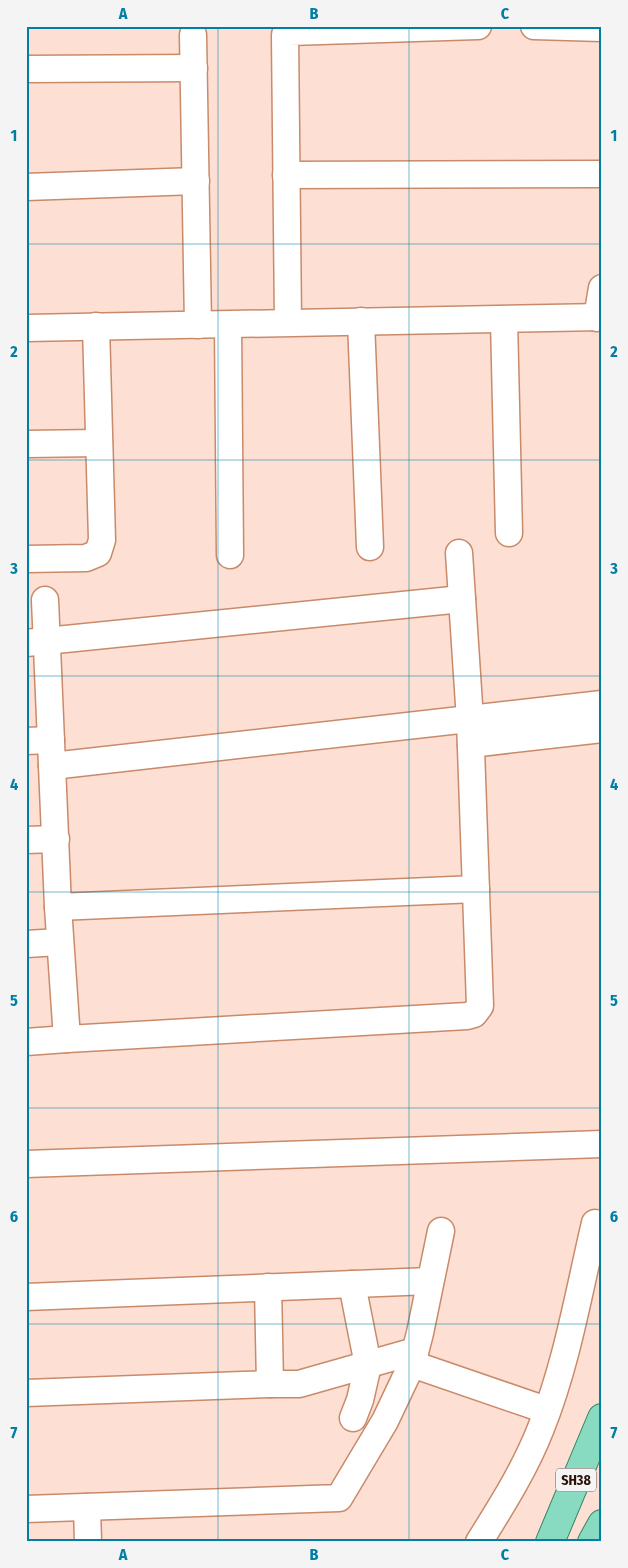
<svg xmlns="http://www.w3.org/2000/svg" width="628" height="1568" font-family="'Fira Sans Condensed',sans-serif">
<style>
.lines{fill:none;stroke-linecap:round;stroke-linejoin:round}
.minor-casing{stroke:#c98a6a;stroke-width:29}
.primary-casing{stroke:#348565;stroke-width:30}
.minor{stroke:#fff;stroke-width:26}
.primary{stroke:#88dbc1;stroke-width:28}
.grid{fill:none;stroke:#007fa5;stroke-width:1;stroke-opacity:0.55}
.labels{text-anchor:middle;dominant-baseline:central;stroke-width:4;stroke-linejoin:round;paint-order:stroke}
.shield{fill:#f4f4f4;stroke:#68564e;stroke-width:1}
.shield-label{font-size:14px;font-weight:bold;fill:#2c1307}
.neatline{fill:none;stroke:#007fa5;stroke-width:2}
.grid-label{font-size:16px;text-anchor:middle;font-weight:bold;fill:#007fa5}
</style>
<rect width="100%" height="100%" fill="#fde0d3"/>
<g class="lines">
<!-- minor casing -->
<g class="minor-casing">
<g id="minor">
<polyline points="534,26 602,28"/>
<polyline points="193,35 198,325"/>
<polyline points="26,69 194,68"/>
<polyline points="286,175 602,174"/>
<polyline points="26,187 196,181"/>
<polyline points="597,318 602,288"/>
<polyline points="504,320 509,533"/>
<polyline points="361,321 370,547"/>
<polyline points="288,322 285,35 290,32 478,26"/>
<polyline points="228,325 230,555"/>
<polyline points="26,328 602,317"/>
<polyline points="26,444 99,443"/>
<polyline points="26,559 86,558 98,553 102,540 96,326"/>
<polyline points="45,600 58,907 67,1039 467,1016 474,1014 480,1006 470,720 459,553"/>
<polyline points="26,643 462,599"/>
<polyline points="26,741 51,740"/>
<polyline points="471,744 602,729"/>
<polyline points="52,766 602,704"/>
<polyline points="26,840 56,839"/>
<polyline points="58,907 476,889"/>
<polyline points="26,944 60,942"/>
<polyline points="26,1042 67,1039"/>
<polyline points="26,1164 602,1144"/>
<polyline points="352,1284 368,1365 360,1400 353,1418"/>
<polyline points="26,1297 430,1281"/>
<polyline points="412,1364 546,1410"/>
<polyline points="270,1384 299,1384 415,1351"/>
<polyline points="26,1393 270,1384 268,1287"/>
<polyline points="87,1507 88,1542"/>
<polyline points="26,1509 339,1498 385,1421 412,1364 420,1333 441,1231"/>
<path d="M479 1542C502 1505 525 1469 541 1428 567 1363 579 1291 595 1223"/>
</g>
</g>
<!-- primary casing -->
<g class="primary-casing">
<g id="primary">
<polyline points="550,1542 602,1418"/>
<polyline points="592,1542 602,1524"/>
</g>
</g>
<!-- minor -->
<use href="#minor" class="minor"/>
<!-- primary -->
<use href="#primary" class="primary"/>
</g>
<!-- grid -->
<path class="grid" d="M218 26V1542M409 26V1542M26 244H602M26 460H602M26 676H602M26 892H602M26 1108H602M26 1324H602"/>
<g class="labels">
<!-- shield labels -->
<rect class="shield" x="556" y="1468.5" width="40" height="23" rx="4"/>
<g class="shield-label">
<text x="576" y="1480">SH38</text>
</g>
</g>
<!-- border -->
<rect width="628" height="1568" fill="none" stroke="#f4f4f4" stroke-width="55"/>
<rect x="28" y="28" width="572" height="1512" class="neatline"/>
<g class="grid-label">
<text x="123" y="19">A</text>
<text x="314" y="19">B</text>
<text x="505" y="19">C</text>
<text x="14" y="141">1</text>
<text x="614" y="141">1</text>
<text x="14" y="357">2</text>
<text x="614" y="357">2</text>
<text x="14" y="574">3</text>
<text x="614" y="574">3</text>
<text x="14" y="790">4</text>
<text x="614" y="790">4</text>
<text x="14" y="1006">5</text>
<text x="614" y="1006">5</text>
<text x="14" y="1222">6</text>
<text x="614" y="1222">6</text>
<text x="14" y="1438">7</text>
<text x="614" y="1438">7</text>
<text x="123" y="1560">A</text>
<text x="314" y="1560">B</text>
<text x="505" y="1560">C</text>
</g>
</svg>
